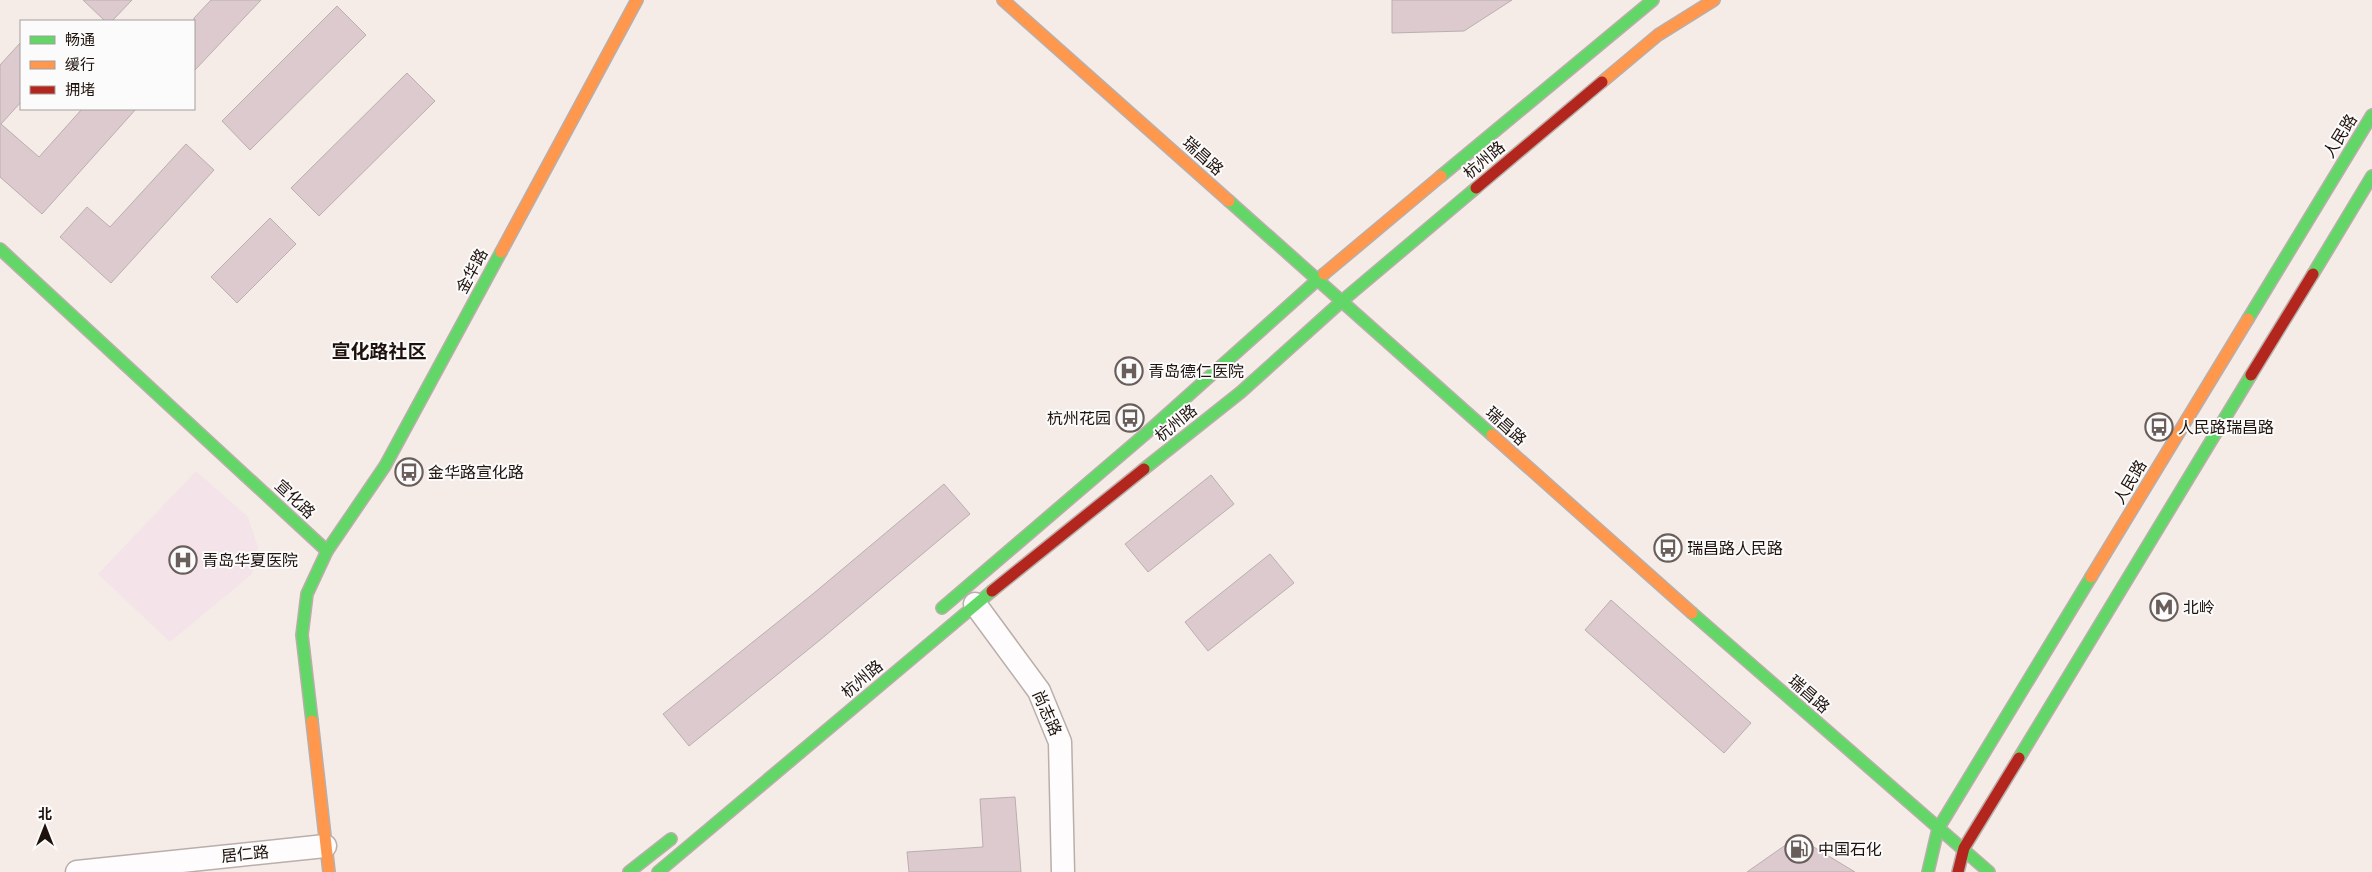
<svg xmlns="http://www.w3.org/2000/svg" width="2372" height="872" font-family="'Roboto Condensed','Noto Sans SC',sans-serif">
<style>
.medical{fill:#f4e3e9}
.building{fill:#ddcace;stroke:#baaeaf}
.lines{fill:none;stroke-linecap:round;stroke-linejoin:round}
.street-casing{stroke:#baaeaa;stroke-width:25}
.fast-casing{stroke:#baaeaa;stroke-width:14}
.slow-casing{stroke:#baaeaa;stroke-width:14}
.jam-casing{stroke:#baaeaa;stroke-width:14}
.street{stroke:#fefcfc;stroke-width:22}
.fast{stroke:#63d668;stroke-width:11}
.slow{stroke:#ff974d;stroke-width:11}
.jam{stroke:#b3261e;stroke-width:11}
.labels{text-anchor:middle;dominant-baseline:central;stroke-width:4;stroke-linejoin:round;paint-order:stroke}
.street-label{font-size:16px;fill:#1f120d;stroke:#fbfbfb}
.poi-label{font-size:16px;fill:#1f120d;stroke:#fbfbfb;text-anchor:start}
.quarter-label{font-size:19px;font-weight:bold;fill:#1f120d;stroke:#fbfbfb}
</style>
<rect width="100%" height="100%" fill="#f5ece8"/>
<!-- medical -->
<polygon class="medical" points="196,471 248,517 258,547 252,574 170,642 98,574"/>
<!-- building -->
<g class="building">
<polygon points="83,0 132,0 112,21 105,21"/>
<polygon points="211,0 261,0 194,71 194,18"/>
<polygon points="1392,0 1512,0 1464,31 1392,33"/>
<polygon points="337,6 366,35 250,150 222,121"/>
<polygon points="21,42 21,102 1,124 39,157 82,109 136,109 42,214 0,177 0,65"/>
<polygon points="407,73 435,101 319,216 291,188"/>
<polygon points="186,144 214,170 111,283 60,237 87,207 110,227"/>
<polygon points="270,218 296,244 237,303 211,277"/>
<polygon points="1211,475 1234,504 1148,572 1125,544"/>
<polygon points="944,484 970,514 820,640 689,746 663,714 814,593"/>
<polygon points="1270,554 1294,583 1208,651 1185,622"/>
<polygon points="1611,600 1751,723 1724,753 1585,630"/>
<polygon points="1015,797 1021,872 909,872 907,852 983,847 980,799"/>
<polygon points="1797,837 1855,872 1747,872"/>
</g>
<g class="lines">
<!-- street casing -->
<g class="street-casing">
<g id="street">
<polyline points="975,604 1039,691 1060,742 1063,872"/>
<polyline points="77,872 325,846"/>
</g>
</g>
<!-- fast casing -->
<g class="fast-casing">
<g id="fast">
<polyline points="1441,176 1653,0"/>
<polyline points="1229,201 1492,435"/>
<polyline points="0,249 327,551"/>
<polyline points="2313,274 2372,176"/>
<polyline points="2248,319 2372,115"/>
<polyline points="1144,469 1241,392 1342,301 1476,188"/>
<polyline points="942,608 1143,436 1324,274"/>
<polyline points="1692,613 1989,872"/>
<polyline points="312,721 302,635 307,594 327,551 385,466 501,252"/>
<polyline points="2019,758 2251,375"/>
<polyline points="629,872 671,839"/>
<polyline points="658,872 992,591"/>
<polyline points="1928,872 1938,829 2091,577"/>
</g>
</g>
<!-- slow casing -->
<g class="slow-casing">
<g id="slow">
<polyline points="1003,0 1229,201"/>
<polyline points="1602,82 1658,35 1714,0"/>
<polyline points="501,252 637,0"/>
<polyline points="1324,274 1441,176"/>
<polyline points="1492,435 1692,613"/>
<polyline points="2091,577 2248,319"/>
<polyline points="312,721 329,872"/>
</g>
</g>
<!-- jam casing -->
<g class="jam-casing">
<g id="jam">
<polyline points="1476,188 1602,82"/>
<polyline points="2251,375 2313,274"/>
<polyline points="992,591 1144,469"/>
<polyline points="1958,872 1964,848 2019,758"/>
</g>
</g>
<!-- street -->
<use href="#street" class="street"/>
<!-- fast -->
<use href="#fast" class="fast"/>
<!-- slow -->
<use href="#slow" class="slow"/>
<!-- jam -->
<use href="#jam" class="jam"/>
</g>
<!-- icons -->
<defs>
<g id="hospital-ring" transform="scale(1.4375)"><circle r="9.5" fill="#fbfbfb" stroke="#6a5e5a" stroke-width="1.5"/><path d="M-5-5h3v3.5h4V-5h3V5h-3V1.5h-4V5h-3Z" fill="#6a5e5a"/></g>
<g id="bus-ring" transform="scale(1.4375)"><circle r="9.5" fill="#fbfbfb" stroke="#6a5e5a" stroke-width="1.5"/><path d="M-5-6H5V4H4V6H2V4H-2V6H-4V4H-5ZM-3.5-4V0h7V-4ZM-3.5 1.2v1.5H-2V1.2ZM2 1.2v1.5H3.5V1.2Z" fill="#6a5e5a"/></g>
<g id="metro-ring" transform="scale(1.4375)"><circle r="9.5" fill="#fbfbfb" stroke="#6a5e5a" stroke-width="1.5"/><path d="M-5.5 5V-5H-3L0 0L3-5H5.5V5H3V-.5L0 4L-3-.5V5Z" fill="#6a5e5a"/></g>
<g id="fuel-ring" transform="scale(1.4375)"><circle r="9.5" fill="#fbfbfb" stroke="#6a5e5a" stroke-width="1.5"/><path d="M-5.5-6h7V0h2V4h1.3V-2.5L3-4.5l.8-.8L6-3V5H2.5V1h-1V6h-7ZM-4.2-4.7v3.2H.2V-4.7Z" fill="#6a5e5a"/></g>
</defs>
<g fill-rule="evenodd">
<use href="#hospital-ring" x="1129" y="371"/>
<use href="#bus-ring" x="1130" y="418"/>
<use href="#bus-ring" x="2159" y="427"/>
<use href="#bus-ring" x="409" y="472"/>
<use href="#bus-ring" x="1668" y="548"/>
<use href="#hospital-ring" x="183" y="560"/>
<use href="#metro-ring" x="2164" y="607"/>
<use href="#fuel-ring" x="1799" y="849"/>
</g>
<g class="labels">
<!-- street labels -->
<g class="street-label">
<text transform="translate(2340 136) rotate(-58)">人民路</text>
<text transform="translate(1203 156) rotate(42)">瑞昌路</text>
<text transform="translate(1484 160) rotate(-40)">杭州路</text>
<text transform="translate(472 271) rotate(-62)">金华路</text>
<text transform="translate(1176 423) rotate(-39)">杭州路</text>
<text transform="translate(1506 426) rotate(42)">瑞昌路</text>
<text transform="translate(2130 482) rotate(-59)">人民路</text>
<text transform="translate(295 499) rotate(43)">宣化路</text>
<text transform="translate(862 679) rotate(-40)">杭州路</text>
<text transform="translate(1809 694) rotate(41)">瑞昌路</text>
<text transform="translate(1047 713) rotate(66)">尚志路</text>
<text transform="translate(245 854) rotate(-6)">居仁路</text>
</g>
<!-- poi labels -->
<g class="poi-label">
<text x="1148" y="371">青岛德仁医院</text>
<text x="1111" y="418" text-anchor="end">杭州花园</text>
<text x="2178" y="427">人民路瑞昌路</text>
<text x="428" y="472">金华路宣化路</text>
<text x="1687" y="548">瑞昌路人民路</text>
<text x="202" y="560">青岛华夏医院</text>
<text x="2183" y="607">北岭</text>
<text x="1818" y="849">中国石化</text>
</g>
<!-- quarter labels -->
<g class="quarter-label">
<text x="379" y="351">宣化路社区</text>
</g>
</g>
<!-- legend -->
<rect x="20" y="20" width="175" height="90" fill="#fbfbfb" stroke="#a39e9c"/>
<rect x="30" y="36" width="25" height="8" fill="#63d668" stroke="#a39e9c"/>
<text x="65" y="45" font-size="15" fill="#1f120d">畅通</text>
<rect x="30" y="61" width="25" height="8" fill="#ff974d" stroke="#a39e9c"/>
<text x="65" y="70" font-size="15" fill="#1f120d">缓行</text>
<rect x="30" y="86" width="25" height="8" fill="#b3261e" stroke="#a39e9c"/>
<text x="65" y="95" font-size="15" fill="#1f120d">拥堵</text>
<!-- north arrow -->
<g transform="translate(45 827)" stroke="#fbfbfb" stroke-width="4" paint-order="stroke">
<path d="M0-4L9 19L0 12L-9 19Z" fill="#1f120d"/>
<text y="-8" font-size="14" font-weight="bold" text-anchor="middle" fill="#1f120d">北</text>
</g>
</svg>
